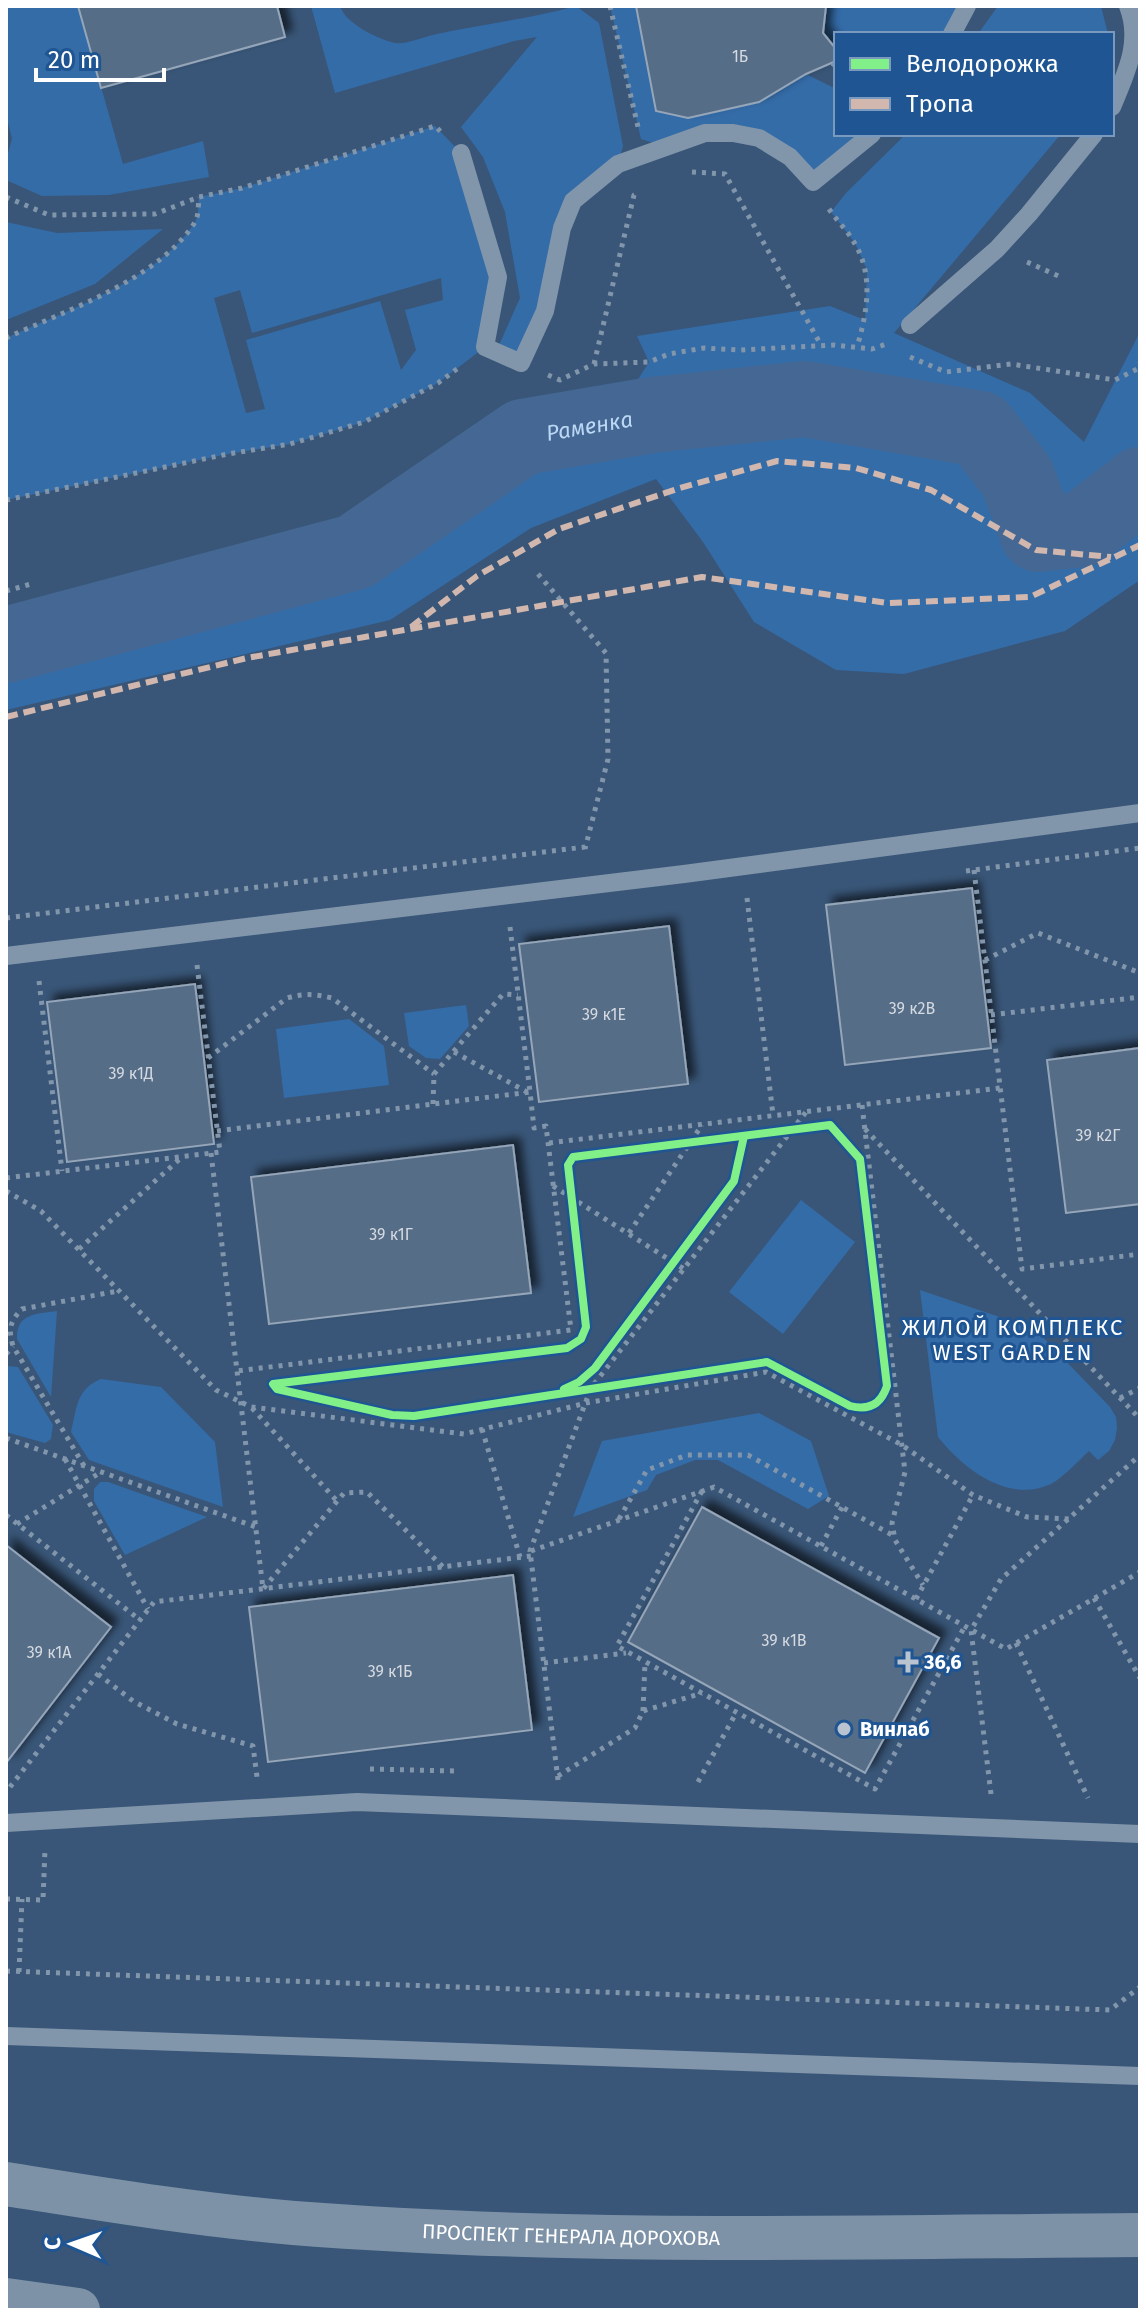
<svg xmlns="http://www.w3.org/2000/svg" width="1146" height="2316" font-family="'Fira Sans',sans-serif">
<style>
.green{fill:#346ca8;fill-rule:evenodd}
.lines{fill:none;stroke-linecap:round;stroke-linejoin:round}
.river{stroke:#446893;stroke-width:76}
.building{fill:#566d87;stroke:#96a6b9;stroke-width:2;filter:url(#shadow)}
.path{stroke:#8296ab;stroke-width:5;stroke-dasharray:4 6;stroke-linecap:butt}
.service{stroke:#8296ab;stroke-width:18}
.secondary{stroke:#7d92a7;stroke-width:44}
.quiet{stroke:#d1b7ad;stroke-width:6;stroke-dasharray:12 6;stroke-linecap:butt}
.cycleway-casing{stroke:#1f5592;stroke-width:13}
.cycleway{stroke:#82f089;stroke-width:8}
.poi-dot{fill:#bac4d0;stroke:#1f5592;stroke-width:3}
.labels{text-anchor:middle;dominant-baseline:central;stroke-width:6;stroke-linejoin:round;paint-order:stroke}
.number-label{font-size:16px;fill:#d5dae1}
.poi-label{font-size:20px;font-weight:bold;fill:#fff;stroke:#1f5592;text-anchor:start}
.street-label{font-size:20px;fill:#fff;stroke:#1f5592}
.water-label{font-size:22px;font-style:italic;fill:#bdd8f4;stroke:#1f5592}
.neighbourhood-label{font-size:22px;letter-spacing:2px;fill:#fff;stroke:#1f5592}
</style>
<defs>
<filter id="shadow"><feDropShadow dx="7" dy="-7" stdDeviation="4" flood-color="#0009"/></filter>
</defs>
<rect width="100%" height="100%" fill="#395678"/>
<!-- green -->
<g class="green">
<polygon points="6,6 78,6 123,164 203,141 209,177 109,195 42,196 6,180 6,160 12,139 6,114"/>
<path d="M311 6H340C345 23 377 39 395 43 407 45 425 36 437 34 483 24 530 19 576 6L599 23 623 146 618 164 573 201 521 363 496 352 520 298 505 212 483 157 461 127 537 37 514 41 335 93Z"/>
<polygon points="610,6 636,6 657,111 688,118 758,102 806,74 836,89 836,134 872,134 813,182 790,157 733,133 667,147 641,139"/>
<polygon points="826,6 967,6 952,34 836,34 836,66 832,63 835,48 823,33"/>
<polygon points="998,6 1101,6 1108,34 978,34"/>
<path d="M435 126 461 153 498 277 485 347 438 383 364 422 290 444 228 454 6 500V338C65 311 160 279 195 222 199 215 198 205 199 197L242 188ZM441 278 443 300 405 310 416 350 401 370 380 301 246 340 265 409 246 413 214 298 240 290 252 333Z"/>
<polygon points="906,134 1061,134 894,333 1030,393 1084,442 1140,332 1140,580 1065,631 904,674 836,670 754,622 703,542 656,479 531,528 390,620 6,710 6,645 355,552 523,437 611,422 649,362 637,336 830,306 865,320 867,270 855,243 831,212 846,193"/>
<polygon points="6,222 57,233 163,229 95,284 6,320"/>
<polygon points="466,1005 469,1026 440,1059 426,1058 409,1046 404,1013"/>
<polygon points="349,1019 384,1046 389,1085 284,1098 276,1029"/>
<polygon points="801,1200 855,1242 783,1334 729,1292"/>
<path d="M920 1290 1035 1329 1110 1407 1116 1417 1117 1428 1115 1440 1109 1451 1098 1460 1089 1451C1078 1461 1064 1477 1051 1484 1007 1504 963 1468 938 1437Z"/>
<path d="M57 1311 51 1397 17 1339C16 1313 37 1314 57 1311Z"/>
<polygon points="6,1366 18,1367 53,1425 51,1439 45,1443 6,1432"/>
<path d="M101 1379 161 1387 215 1442 223 1507 89 1460 71 1432C77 1408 76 1389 101 1379Z"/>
<polygon points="759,1413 811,1441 829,1496 808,1509 718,1460 695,1460 656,1475 647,1490 573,1517 602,1441"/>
<polygon points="100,1482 108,1482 207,1517 125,1555 94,1501 94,1489"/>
</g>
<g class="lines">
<!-- river -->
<path class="river" id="s1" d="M6 645 355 552 523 437 652 415 805 399 980 429 1017 477 1038 534 1083 529 1140 485"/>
</g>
<!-- building -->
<g class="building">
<polygon points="78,6 277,6 285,37 101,88"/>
<polygon points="636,6 826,6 823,33 836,49 836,61 806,74 759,102 688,118 656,111"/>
<polygon points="972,888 991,1048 845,1065 826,905"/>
<polygon points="669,926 688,1084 539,1102 519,944"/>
<polygon points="195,984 214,1144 67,1162 47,1002"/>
<polygon points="1140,1048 1140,1204 1066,1213 1047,1060"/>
<polygon points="513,1145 531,1293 269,1324 251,1177"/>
<polygon points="702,1507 939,1638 865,1773 628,1642"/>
<polygon points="6,1545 111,1627 6,1763"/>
<polygon points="513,1575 532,1730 268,1762 249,1607"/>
</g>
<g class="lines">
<!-- path -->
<g class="path">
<polyline points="610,6 638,127"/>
<polyline points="832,63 836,66"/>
<polyline points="692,172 725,174 821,345"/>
<polyline points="6,197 49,215 155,214 199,197 242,188 435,126 441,132"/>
<path d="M829 209C837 221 848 231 855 244 874 276 867 313 857 347"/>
<polyline points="1027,262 1063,278"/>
<path d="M6 338C65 311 160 279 195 222 199 215 198 205 199 197"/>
<polyline points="910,357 946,372 1011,364 1115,380 1137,369 1140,363"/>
<polyline points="594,364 634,195 638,193"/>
<polyline points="548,375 560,380 594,364 649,362 669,354 704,348 740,350 834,345 872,349 889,343"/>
<polyline points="6,500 228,454 290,444 364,422 438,383 461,366"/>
<polyline points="538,574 606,653 608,759 585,849"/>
<polyline points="6,591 31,584"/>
<polyline points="974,870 1022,1269 1140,1254"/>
<polyline points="966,871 1140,848"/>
<polyline points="747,898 773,1115"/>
<polyline points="6,918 585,847"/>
<polyline points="510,927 530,1092"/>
<polyline points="985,960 1038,933 1140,973"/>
<polyline points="39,981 62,1171"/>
<polyline points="991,1015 1140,997"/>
<polyline points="454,1052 527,1092"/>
<path d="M208 1058 287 998C304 993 316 994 332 998L434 1074"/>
<polyline points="433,1104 434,1074 503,994 518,995"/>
<polyline points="862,1105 905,1472 892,1523 895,1540 923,1585"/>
<polyline points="865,1129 1140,1419"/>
<polyline points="217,1131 530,1092 534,1128 546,1126 571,1330 237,1371"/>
<polyline points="549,1143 1000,1088"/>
<polyline points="211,1153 263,1589 344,1493 367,1492 443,1567"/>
<polyline points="6,1178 220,1152 197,965"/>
<polyline points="553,1186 684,1269"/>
<polyline points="6,1191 41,1211 216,1390 251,1407 464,1434 586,1403 766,1372 902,1445 973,1495 1027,1517 1069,1519"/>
<polyline points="629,1233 702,1125"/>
<polyline points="79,1249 182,1157"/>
<polyline points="6,1354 13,1346"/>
<polyline points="1120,1398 1140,1388"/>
<polyline points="252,1408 337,1501"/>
<polyline points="482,1429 520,1557"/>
<polyline points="6,1438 256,1527"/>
<polyline points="65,1459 148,1609"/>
<path d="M84 1466 13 1346C8 1329 10 1321 22 1309L118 1291"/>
<polyline points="702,1491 617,1646 875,1789 965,1626"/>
<polyline points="6,1515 140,1620"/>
<polyline points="619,1519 647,1470 687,1455 748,1455 894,1536"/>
<polyline points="17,1524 101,1472"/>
<polyline points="821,1546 842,1507"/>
<polyline points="531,1551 714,1487 1006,1649 1140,1572"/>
<polyline points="1094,1598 1140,1678"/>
<polyline points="916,1599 973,1495"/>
<polyline points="1016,1643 1088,1798"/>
<polyline points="544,1663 626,1653"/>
<polyline points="98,1674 133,1701 177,1724 253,1746 257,1777"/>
<polyline points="643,1711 645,1662"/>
<polyline points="370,1769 456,1771"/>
<polyline points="558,1776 635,1728 643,1711 702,1693"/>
<polyline points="558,1780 530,1551 591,1388 806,1112"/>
<polyline points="698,1782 736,1713"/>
<polyline points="10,1787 154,1602 531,1556"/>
<polyline points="991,1794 971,1630 1001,1579 1140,1455"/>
<polyline points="6,1899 43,1900 45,1849"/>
<polyline points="6,1971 1110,2010 1140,1987"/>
<polyline points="19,1972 22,1899"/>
</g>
<!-- service -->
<g class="service">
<polyline points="952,34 967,6"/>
<path d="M1112 107C1126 73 1142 42 1128 6"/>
<polyline points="461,153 498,277 485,347 521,363 545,311 562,228 573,201 618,164 705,133 733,133 759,138 790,157 813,182 872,134"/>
<polyline points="910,325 997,249 1029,214 1094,134"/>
<polyline points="6,956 684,874 1140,813"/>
<polyline points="6,1823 357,1802 1140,1834"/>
<polyline points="6,2036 1140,2076"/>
</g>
<!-- secondary -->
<g class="secondary">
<path id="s2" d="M6 2184C101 2199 198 2215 294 2223 575 2245 858 2237 1140 2235"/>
<polyline points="6,2300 78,2310"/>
</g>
<!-- quiet -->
<g class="quiet">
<polyline points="411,627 477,576 559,529 680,488 777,461 856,468 931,490 1036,550 1111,557"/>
<polyline points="6,717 247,658 702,577 888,603 1030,597 1140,545"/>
</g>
<!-- cycleway casing -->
<g class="cycleway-casing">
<g id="cycleway">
<path d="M830 1125 860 1159 887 1386C881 1404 869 1411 850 1406L767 1362 414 1416 392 1415 277 1389 273 1384 567 1348 581 1339 586 1327 568 1165 573 1157Z"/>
<polyline points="564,1389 579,1382 595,1368 734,1181 744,1136"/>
</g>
</g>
<!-- cycleway -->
<use href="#cycleway" class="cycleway"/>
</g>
<!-- markers -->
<g class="poi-dot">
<path d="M904 1650h8v8h8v8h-8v8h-8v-8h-8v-8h8z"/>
<circle cx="844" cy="1729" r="8"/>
</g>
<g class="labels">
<!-- number labels -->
<g class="number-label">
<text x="740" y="56">1Б</text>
<text x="912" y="1008">39 к2В</text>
<text x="604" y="1014">39 к1Е</text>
<text x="131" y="1073">39 к1Д</text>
<text x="1098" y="1135">39 к2Г</text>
<text x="391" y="1234">39 к1Г</text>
<text x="784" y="1640">39 к1В</text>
<text x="49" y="1652">39 к1А</text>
<text x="390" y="1671">39 к1Б</text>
</g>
<!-- poi labels -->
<g class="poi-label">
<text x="924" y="1662">36,6</text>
<text x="860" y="1729">Винлаб</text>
</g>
<!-- street labels -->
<g class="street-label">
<text stroke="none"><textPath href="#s2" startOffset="568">ПРОСПЕКТ ГЕНЕРАЛА ДОРОХОВА</textPath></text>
</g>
<!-- water labels -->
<g class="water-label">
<text stroke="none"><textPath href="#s1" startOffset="632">Раменка</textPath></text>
</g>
<!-- neighbourhood labels -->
<g class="neighbourhood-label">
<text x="1013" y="1327">ЖИЛОЙ КОМПЛЕКС<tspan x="1013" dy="25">WEST GARDEN</tspan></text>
</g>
</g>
<!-- border -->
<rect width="1146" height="2316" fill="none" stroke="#ffffff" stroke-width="16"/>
<!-- legend -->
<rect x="834" y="32" width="280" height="104" fill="#1f5592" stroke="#7999be" stroke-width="2"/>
<rect x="850" y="58" width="40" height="12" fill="#82f089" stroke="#7999be" stroke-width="2"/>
<text x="906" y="72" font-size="24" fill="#ffffff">Велодорожка</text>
<rect x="850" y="98" width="40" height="12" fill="#d1b7ad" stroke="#7999be" stroke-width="2"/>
<text x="906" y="112" font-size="24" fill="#ffffff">Тропа</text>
<!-- north arrow -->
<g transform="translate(72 2244) rotate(272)" stroke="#1f5592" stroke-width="6" paint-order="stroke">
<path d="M0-6L14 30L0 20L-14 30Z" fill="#ffffff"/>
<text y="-12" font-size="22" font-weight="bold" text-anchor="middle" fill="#ffffff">С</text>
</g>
<!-- scale -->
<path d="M36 68v12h128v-12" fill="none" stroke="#ffffff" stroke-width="4"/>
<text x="48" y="68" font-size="24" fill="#ffffff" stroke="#1f5592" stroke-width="6" paint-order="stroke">20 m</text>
</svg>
